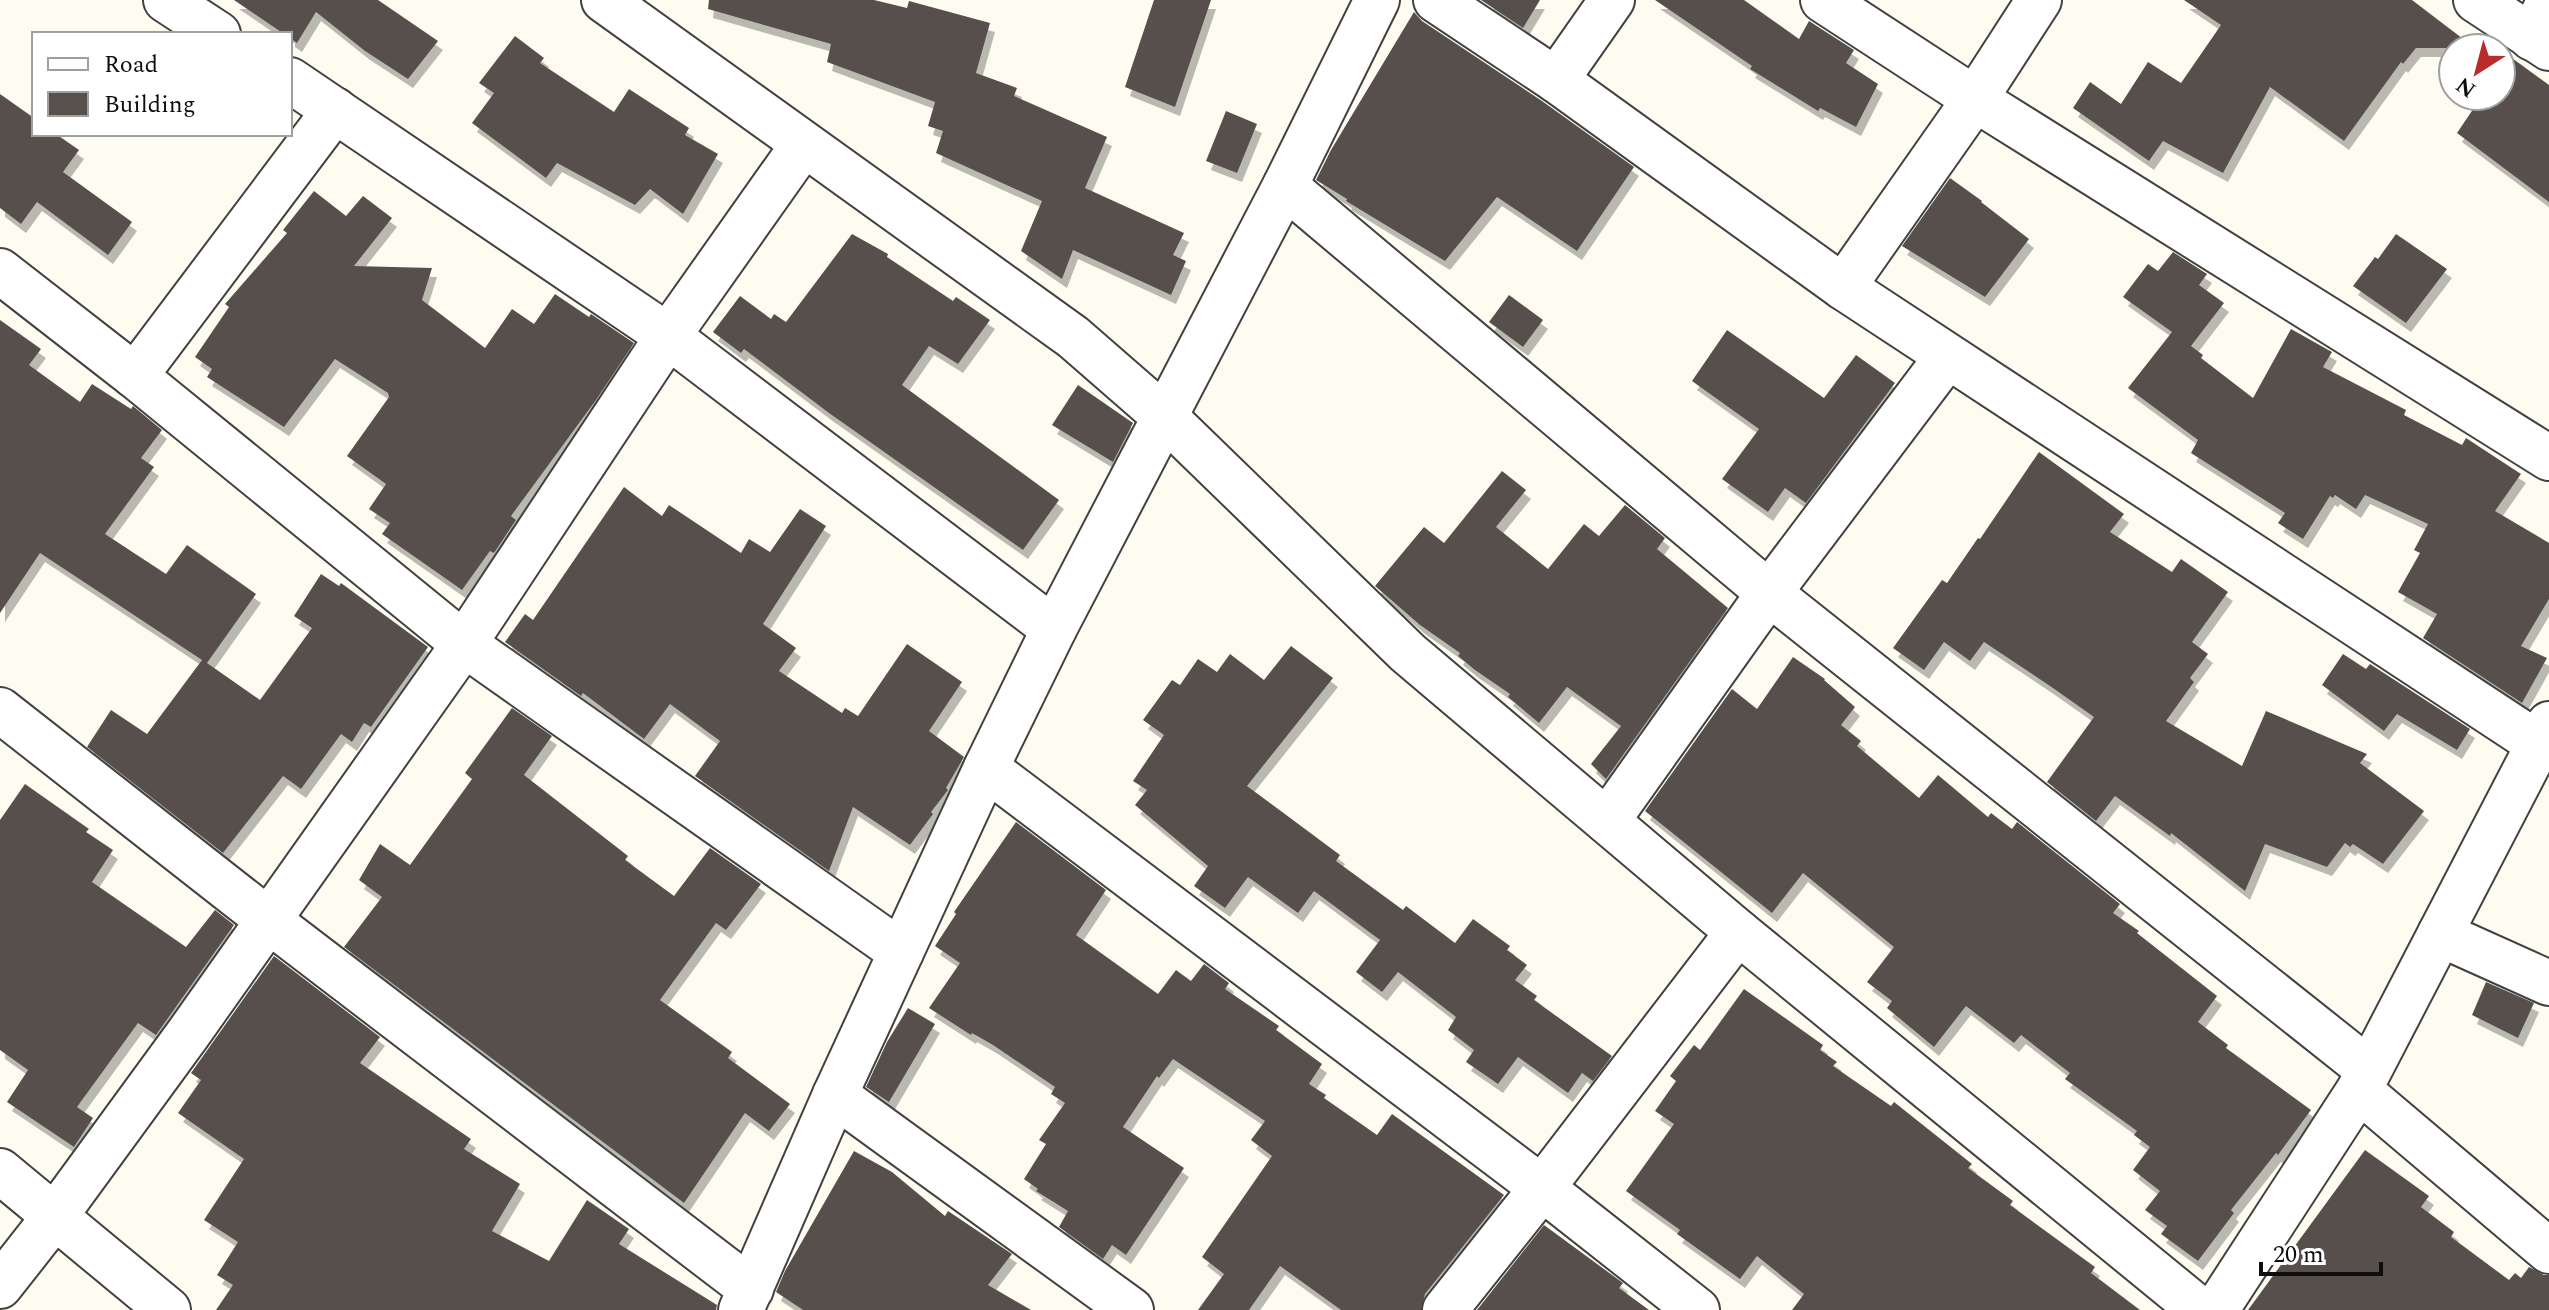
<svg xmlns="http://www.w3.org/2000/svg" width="2549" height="1310" font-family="Spectral,serif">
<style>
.building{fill:#57504b;filter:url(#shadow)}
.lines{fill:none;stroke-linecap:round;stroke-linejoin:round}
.minor-casing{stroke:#414141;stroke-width:48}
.minor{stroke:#fff;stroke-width:44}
</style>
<defs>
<filter id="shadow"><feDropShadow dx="5" dy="9" stdDeviation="0" flood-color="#0004"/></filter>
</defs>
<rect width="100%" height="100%" fill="#fefcf0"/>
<!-- building -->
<g class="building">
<polygon points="234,0 378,0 438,41 408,79 365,51 316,12 297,43 290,38 290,34 284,34"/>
<polygon points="709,0 874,0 907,8 909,1 990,23 976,73 1017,88 1014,96 1107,137 1085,188 1184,233 1173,255 1186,261 1171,295 1073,250 1062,279 1021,251 1042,201 936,153 943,131 928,126 935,102 827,62 831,44 708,9"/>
<polygon points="1154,0 1211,0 1175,107 1125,87"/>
<polygon points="1481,0 1540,0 1523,28"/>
<polygon points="1655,0 1744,0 1799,39 1809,21 1854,50 1846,63 1878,84 1856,127 1820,108 1818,111 1750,69 1752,66"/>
<polygon points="2184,0 2412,0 2475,48 2416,48 2403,64 2401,62 2344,141 2270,87 2223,173 2163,141 2149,161 2073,108 2090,82 2121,104 2148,62 2181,83 2221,25"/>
<polygon points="1414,12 1422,21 1542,101 1634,167 1577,251 1497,197 1445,261 1346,201 1347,199 1316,180 1331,150"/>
<polygon points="515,36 544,58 540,63 614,112 629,89 689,128 685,135 718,154 683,214 650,189 635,205 557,163 546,178 472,123 494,93 479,83"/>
<polygon points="2501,50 2549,85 2549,202 2457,133 2482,96 2501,96"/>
<polygon points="0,94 34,118 34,134 56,134 79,150 63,172 132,222 108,255 37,202 21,224 0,208"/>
<polygon points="1226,111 1257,124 1237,173 1206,161"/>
<polygon points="1950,178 1982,201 1981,202 2029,239 1985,297 1902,246"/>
<polygon points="314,191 346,216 363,196 392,218 354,266 432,268 422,300 485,348 512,309 534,324 555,294 589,317 591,314 634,343 596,400 511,516 516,520 494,553 490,551 462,590 382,534 390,523 369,509 386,484 347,456 389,397 388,393 335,359 284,427 207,377 212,369 195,357 229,307 225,304 287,233 283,230"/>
<polygon points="852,234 888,254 887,257 953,301 956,297 990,320 958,364 929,346 902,385 1059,500 1023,550 829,413 744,349 741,353 713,332 740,296 771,319 774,314 786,322"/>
<polygon points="2396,234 2447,269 2406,323 2353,286 2375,257 2378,259"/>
<polygon points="2173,252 2207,274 2199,285 2224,303 2191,346 2203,355 2201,358 2253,398 2291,329 2332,352 2323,367 2406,410 2404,415 2462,445 2466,438 2521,474 2495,511 2549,543 2549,599 2521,646 2547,658 2522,703 2423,638 2437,614 2398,592 2420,553 2414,550 2428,524 2365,495 2356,509 2335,495 2333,498 2330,496 2303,539 2278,523 2285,513 2191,453 2198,440 2128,388 2172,332 2123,297 2148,264 2158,271"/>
<polygon points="1509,295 1543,320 1523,347 1489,322"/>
<polygon points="0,320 41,349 29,365 80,402 92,384 131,409 133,406 162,430 141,458 154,467 105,534 166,574 187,545 256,594 207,663 260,700 312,628 294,616 321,574 339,586 341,583 428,647 371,727 364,723 352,742 341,734 301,789 283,776 223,853 87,747 111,710 147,734 202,660 40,553 0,613"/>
<polygon points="1727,330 1824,398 1856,355 1895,383 1806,503 1785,488 1768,512 1722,479 1759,429 1692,381"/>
<polygon points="1078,385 1133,423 1113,462 1052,425"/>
<polygon points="2039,452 2124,514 2110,532 2172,572 2181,559 2228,592 2192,642 2208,654 2190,678 2194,682 2166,721 2242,766 2266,711 2367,754 2360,763 2424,811 2383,864 2353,844 2350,847 2345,843 2327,867 2265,844 2245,891 2171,833 2170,836 2115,796 2096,821 2047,782 2094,717 2050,686 1984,642 1970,661 1944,642 1924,670 1893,648 1942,580 1947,583 1978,538 1980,539"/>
<polygon points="1502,471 1526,490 1496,527 1548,569 1584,524 1599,536 1625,505 1665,538 1657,549 1728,608 1606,779 1591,764 1621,726 1567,687 1539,723 1508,697 1510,694 1475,670 1458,656 1460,653 1420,625 1375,586 1424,527 1444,543"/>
<polygon points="624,487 662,516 669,505 741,553 749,539 770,552 800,509 826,526 763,624 796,648 779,671 842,713 845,708 858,716 907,644 962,682 929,731 964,757 946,788 948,790 931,812 933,814 910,845 853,807 829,871 695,776 720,741 670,704 644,739 583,693 581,696 505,642 525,614 533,620"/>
<polygon points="1291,646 1333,678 1247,786 1340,855 1336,861 1403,910 1406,906 1455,943 1473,919 1510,946 1507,950 1527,965 1515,980 1537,996 1534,1000 1612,1056 1593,1081 1582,1073 1568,1093 1518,1057 1498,1084 1466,1062 1474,1050 1448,1030 1456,1017 1398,972 1382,992 1356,972 1380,940 1314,891 1298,913 1248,877 1225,908 1194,886 1208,866 1135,805 1147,790 1133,781 1164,735 1143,720 1172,680 1180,685 1198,659 1217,672 1230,654 1264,680"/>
<polygon points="2343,654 2366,669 2370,664 2470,729 2457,750 2397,714 2384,731 2322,685"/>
<polygon points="1793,657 1825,679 1824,680 1855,707 1841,725 1861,741 1857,746 1919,798 1938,775 1988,817 1991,813 2012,829 2017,822 2120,904 2113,913 2139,931 2137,933 2217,996 2198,1022 2228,1045 2226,1048 2311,1110 2278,1155 2276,1153 2231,1210 2234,1213 2198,1261 2161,1234 2167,1226 2145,1210 2160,1191 2133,1170 2150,1147 2134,1135 2137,1131 2065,1079 2070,1073 2021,1035 2014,1043 1966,1006 1934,1047 1887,1008 1892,1001 1867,982 1894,947 1803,873 1772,913 1645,811 1732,689 1757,709"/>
<polygon points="512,708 552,736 524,775 628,856 625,860 674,896 710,848 761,884 726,930 716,923 660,1000 732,1052 728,1058 790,1104 769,1131 745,1113 684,1203 344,947 382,897 359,880 380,844 410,865 472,779 465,773"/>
<polygon points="25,784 89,829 86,832 113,850 92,882 186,947 215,910 234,925 156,1035 138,1023 77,1107 93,1118 74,1147 7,1102 28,1070 0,1050 0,820"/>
<polygon points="1016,822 1106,890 1076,935 1158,994 1176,970 1191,981 1204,964 1229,983 1225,989 1279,1026 1276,1030 1322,1064 1309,1084 1326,1095 1324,1098 1377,1135 1392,1114 1504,1195 1425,1294 1421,1310 1341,1310 1280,1266 1249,1310 1198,1310 1224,1274 1202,1257 1272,1156 1251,1140 1265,1121 1173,1059 1159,1078 1157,1076 1123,1127 1184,1168 1126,1255 1112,1245 1103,1259 1059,1227 1068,1211 1036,1191 1038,1189 1024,1179 1046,1144 1039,1140 1065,1103 1051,1094 1055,1087 993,1045 972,1033 971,1035 929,1008 960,963 935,946 956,914 954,912"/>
<polygon points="274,956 380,1037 360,1063 471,1139 464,1149 520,1184 492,1231 549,1261 587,1200 629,1229 619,1244 717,1305 716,1310 216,1310 233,1285 217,1275 238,1242 204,1220 244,1159 178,1113 201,1080 191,1073"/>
<polygon points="2486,982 2534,1003 2518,1038 2472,1015"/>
<polygon points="1744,989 1823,1045 1820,1050 1837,1062 1833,1066 1891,1106 1894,1102 1972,1164 1968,1168 2013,1201 2010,1205 2095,1267 2091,1273 2140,1310 1792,1310 1804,1294 1757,1256 1740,1279 1677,1234 1680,1230 1626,1191 1674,1124 1655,1111 1676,1081 1670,1076 1694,1045 1700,1050"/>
<polygon points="908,1008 935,1024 889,1102 866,1087 887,1042"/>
<polygon points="2365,1150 2429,1196 2421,1207 2454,1232 2451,1237 2509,1280 2515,1273 2521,1278 2529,1267 2544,1275 2549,1275 2549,1310 2248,1310"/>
<polygon points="854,1151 892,1172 945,1216 948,1211 1012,1254 988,1285 1031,1310 803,1310 776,1292 785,1271"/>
<polygon points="1544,1225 1623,1283 1619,1288 1649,1310 1477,1310"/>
</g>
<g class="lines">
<!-- minor casing -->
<g class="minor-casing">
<g id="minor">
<polyline points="166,0 218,34"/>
<polyline points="604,0 1073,337 1166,418 1408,653 1738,932 2200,1310"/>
<polyline points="1436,0 1556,80 1843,287 2540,745 2549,749"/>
<polyline points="1823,0 1975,99 2549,458"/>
<polyline points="2476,0 2549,48"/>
<polyline points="2532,38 2549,1"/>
<polyline points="290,80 668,336 1054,629"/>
<polyline points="1556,80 1612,0"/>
<polyline points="1285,186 1769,593 2369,1070"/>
<polyline points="0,271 135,376 464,644 901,952"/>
<polyline points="1843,287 1975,99 2039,0"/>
<polyline points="135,376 335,110"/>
<polyline points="0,710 268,920 751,1289"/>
<polyline points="986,768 1542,1188 1697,1310"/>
<polyline points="1607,821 1769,593 1947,357"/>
<polyline points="2440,934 2549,983"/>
<polyline points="2359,1090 2549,1251"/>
<polyline points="835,1095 1131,1310"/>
<polyline points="0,1171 168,1310"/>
<polyline points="0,1286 55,1216 188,1034 464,644 668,336 803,145"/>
<polyline points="741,1310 835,1095 986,768 1054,629 1285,186 1377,0"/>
<polyline points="1445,1310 1542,1188 1738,932"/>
<polyline points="2216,1310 2359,1090 2549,724"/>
</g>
</g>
<!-- minor -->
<use href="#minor" class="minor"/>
</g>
<!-- legend -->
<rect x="32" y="32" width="260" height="104" fill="#ffffff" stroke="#9f9f9f" stroke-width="2"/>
<rect x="48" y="58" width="40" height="12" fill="#ffffff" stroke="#9f9f9f" stroke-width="2"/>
<text x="104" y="72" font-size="24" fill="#0e0e0e">Road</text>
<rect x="48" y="92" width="40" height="24" fill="#57504b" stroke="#9f9f9f" stroke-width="2"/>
<text x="104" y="112" font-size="24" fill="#0e0e0e">Building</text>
<!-- north arrow -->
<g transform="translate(2477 72) rotate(216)"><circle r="38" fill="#ffffff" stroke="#9f9f9f" stroke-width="2"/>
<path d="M0-6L14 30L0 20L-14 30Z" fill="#ba2b2b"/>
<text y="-12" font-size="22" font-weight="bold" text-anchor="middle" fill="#0e0e0e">N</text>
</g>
<!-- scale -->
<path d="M2261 1262v12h120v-12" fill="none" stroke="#0e0e0e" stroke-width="4"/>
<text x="2273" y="1262" font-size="24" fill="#0e0e0e" stroke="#ffffff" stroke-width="6" paint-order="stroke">20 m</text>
</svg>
